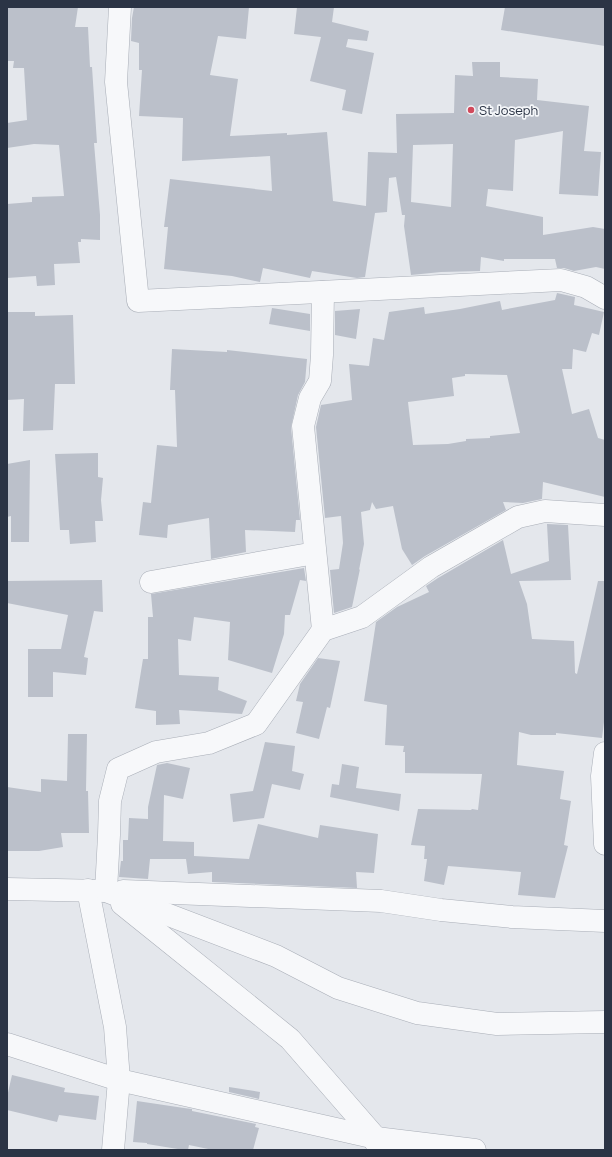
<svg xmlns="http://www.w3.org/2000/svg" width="612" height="1157" font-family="Manrope,sans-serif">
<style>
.building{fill:#bbc0ca;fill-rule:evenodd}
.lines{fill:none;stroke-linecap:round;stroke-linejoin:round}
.minor-casing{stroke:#a9aeb7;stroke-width:23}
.minor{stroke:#f7f8fa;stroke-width:22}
.poi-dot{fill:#d1495b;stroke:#f4f6f9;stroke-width:1.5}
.labels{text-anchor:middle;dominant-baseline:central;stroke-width:3.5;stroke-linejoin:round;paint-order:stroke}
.poi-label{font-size:13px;fill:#2b3445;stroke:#f4f6f9;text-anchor:start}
</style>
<rect width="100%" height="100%" fill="#e4e7ec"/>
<!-- building -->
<g class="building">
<polygon points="7,7 78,7 75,27 88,27 90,67 92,67 97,143 94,143 100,215 100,240 81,239 81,242 78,242 80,263 54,264 55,285 37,286 36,276 7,278 7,204 32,202 32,197 64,196 59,145 34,144 7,148 7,123 27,120 24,68 13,68 14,61 7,61"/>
<path d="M134 7H249L246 39 218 36 210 75 238 79 230 136 287 133V135L327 132 333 201 366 206 368 152 397 153 396 114 454 113 455 75 473 76 472 62H500V77L538 79 537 100 589 106 584 151 601 152 598 196 559 194 563 131 515 140 513 191 488 189 486 206 543 217V235L593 227 605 229V269L596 267 574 271 564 268H557L555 259H504V261L481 257 480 271 441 272 411 275 404 226 405 215H402L396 177 389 178 387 212 375 213 365 277 357 278 312 271 310 278 263 268 260 282 232 276 164 269 168 227H164L170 179 272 191 270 156 182 161 183 118 139 116 142 70H139V43L131 41 132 18ZM453 144 451 207 411 202 413 145Z"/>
<polygon points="297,7 334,7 332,22 369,31 367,41 348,39 346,47 374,53 362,114 342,110 346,90 310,81 321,37 294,34"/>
<polygon points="505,7 605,7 605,46 501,30"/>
<path d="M557 293 575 297 574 305 604 312 599 335 592 333 586 352 573 349 572 369H562L572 414 589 409 598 438 605 440V497L543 482 542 499 523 503 503 502 506 510 425 556 412 565 402 549 393 506 376 509 372 502 370 510 361 512 364 544 359 570 360 569 352 607 334 613 330 570 339 569 343 543 341 516 325 518 316 427 321 405 352 400 349 364 369 366 373 338 384 340 389 312 424 307 425 314 460 309 500 301 502 310 555 300ZM465 374 507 375 520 433 490 436V438L466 439V441L448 444 413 445 408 402 454 396 452 378 465 376Z"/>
<polygon points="272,308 310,314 310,331 269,324"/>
<polygon points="360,309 356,339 335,335 335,311"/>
<polygon points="7,312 35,312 35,316 73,315 75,384 55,384 53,430 23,431 24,399 7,400"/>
<polygon points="172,349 227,352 227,350 307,359 305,382 298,395 291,427 300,520 296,520 295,532 245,530 246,552 211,559 209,518 168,525 167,538 139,535 143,502 151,503 157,445 177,447 175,390 170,390"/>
<polygon points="98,453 98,477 103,478 101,500 103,521 95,521 96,542 70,544 69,530 60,530 55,454"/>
<polygon points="30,460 29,542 11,542 11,516 7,517 7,464"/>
<polygon points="547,524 568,525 571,580 519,581 527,604 532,639 574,641 575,673 577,674 598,581 605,581 605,714 602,738 556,733 556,735 531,735 519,732 517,765 564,771 560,799 571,801 564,845 568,846 555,898 518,895 521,872 448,866 444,885 424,881 427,859 424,859 425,846 411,845 418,809 471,810 472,809 478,810 482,774 405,773 405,752 403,752 404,746 385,745 387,705 364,701 376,622 397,607 429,592 426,586 438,578 503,540 511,574 549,561"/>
<polygon points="304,568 306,581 300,580 290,615 285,615 284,634 272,673 228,660 230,622 194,617 191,641 178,639 179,675 219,677 218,690 247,701 242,714 179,710 180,724 156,725 156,711 135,708 143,659 148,659 148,617 153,617 151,594"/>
<polygon points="102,580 103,612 94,611 84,657 88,658 86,675 53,672 53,697 28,697 28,649 61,649 68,615 7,603 7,581"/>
<polygon points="318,658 340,661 330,708 327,707 319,739 296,733 303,702 296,701 300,684"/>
<polygon points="68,734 87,734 86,791 88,791 89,833 61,833 63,847 39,851 7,851 7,787 41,792 41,779 67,781"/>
<polygon points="265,742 295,746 292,771 304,774 300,790 272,784 264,818 233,822 230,794 253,791"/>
<polygon points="167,763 190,768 183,799 164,795 163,841 194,842 194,856 249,859 258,824 318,838 320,825 378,834 374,873 356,872 357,888 212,882 212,872 188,874 186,859 150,859 148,879 119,877 121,861 123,861 123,840 128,840 129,818 148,819 148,807 157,765"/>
<polygon points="342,764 359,767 356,788 401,794 399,811 330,797 332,784 339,785"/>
<polygon points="12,1075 65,1088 64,1092 99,1096 96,1120 59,1115 57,1122 7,1110 7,1097"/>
<polygon points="229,1087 260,1092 259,1099 229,1092"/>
<polygon points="137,1101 184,1108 192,1109 192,1111 256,1124 255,1127 259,1128 253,1150 213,1150 189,1145 188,1150 184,1150 147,1144 147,1143 133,1142"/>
</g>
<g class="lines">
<!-- minor casing -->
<g class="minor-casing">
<g id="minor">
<polyline points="120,7 116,82 138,301 561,280 586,287 605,298"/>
<polyline points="151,582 315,553"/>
<polyline points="323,630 303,426 310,398 320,381 322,355 323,292"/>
<polyline points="605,753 602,776 605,844"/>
<polyline points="7,889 106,891 276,956 338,988 417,1013 497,1024 605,1022"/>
<polyline points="88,890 115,1027 119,1080 113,1150"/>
<polyline points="106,891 109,835 110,801 118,769 156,752 209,743 256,724 323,630 362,617 431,567 518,517 545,511 605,515"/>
<polyline points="123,891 381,901 441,910 512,917 605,921"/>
<polyline points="122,904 290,1039 376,1138 376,1143"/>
<polyline points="7,1044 119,1080 376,1138 475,1150"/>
</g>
</g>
<!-- minor -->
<use href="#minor" class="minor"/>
</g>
<!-- markers -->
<circle class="poi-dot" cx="471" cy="110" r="4"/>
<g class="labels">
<!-- poi labels -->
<g class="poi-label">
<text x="479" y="110">St Joseph</text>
</g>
</g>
<!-- border -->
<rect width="612" height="1157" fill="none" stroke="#2b3445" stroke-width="16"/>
</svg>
